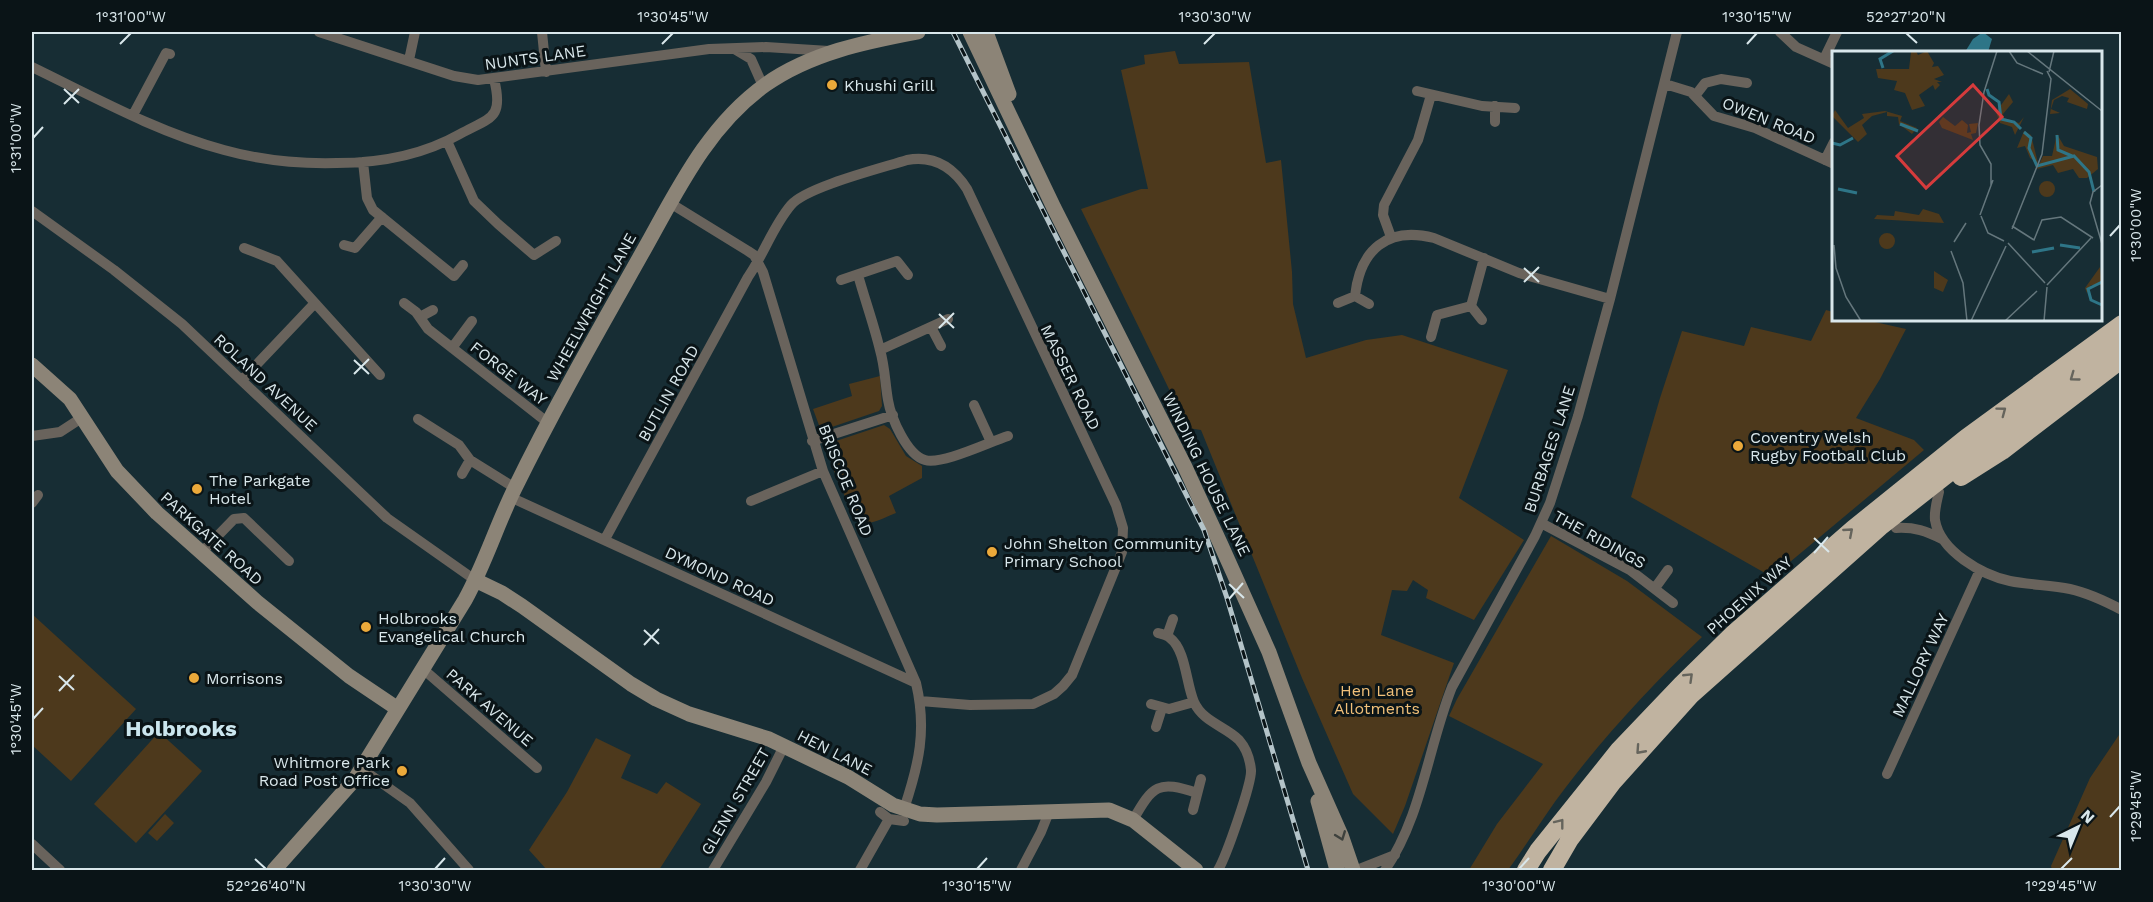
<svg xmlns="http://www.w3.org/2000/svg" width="2153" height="902" font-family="'Work Sans',sans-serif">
<rect width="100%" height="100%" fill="#172d34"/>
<path fill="#4d391c" d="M1175,51L1179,64L1249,62L1266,163L1281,160L1292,272L1293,304L1306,358L1366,340L1402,335L1508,370L1459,498L1524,540L1474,620L1426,598L1428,590L1413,580L1407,591L1392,590L1381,635L1454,663L1405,806L1393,834L1353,794L1302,678L1201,430L1188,428L1081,209L1141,189H1148L1121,70L1145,64L1144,55Z
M1826,310L1833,312L1834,320H1866L1906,329L1880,379L1856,418L1914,440L1924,450L1772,577L1631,497L1660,398L1682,331L1744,346L1751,327L1811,341Z
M880,376L882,406L879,411L826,429L820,428L813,409L852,396L849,384Z
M884,425L890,429L906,456L922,466V478L889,496L896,513C885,517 866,529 855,520L834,471L827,444Z
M1551,536L1627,581L1702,637C1653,684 1607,733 1566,787C1545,814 1528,843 1508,870H1469L1497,824L1543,764L1449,716L1457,699Z
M32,614L136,709L71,781L32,745Z
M159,732L202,771L136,843L94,804Z
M2121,732V870H2052L2051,866L2090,778Z
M596,738L631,755L621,778L657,794L666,782L701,804L659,870H547L529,850L567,792Z
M165,814L174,823L157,841L148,833Z"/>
<path fill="#2e7587" d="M1983,32L1992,39L1988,52H1965L1973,39Z"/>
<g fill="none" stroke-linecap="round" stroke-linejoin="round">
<path stroke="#69635c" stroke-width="10" d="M319,32L454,76L478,80L709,49L766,47L829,51
M542,32L546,72
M1780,32L1796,47L1834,64
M736,50L751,59L763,86
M1824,59L1837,32
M409,60L415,32
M32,67C94,97 157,132 224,150C260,160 299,164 337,163C378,163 423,155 460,134C491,117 504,119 494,79
M1665,84L1691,92L1714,116L1755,128L1834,164
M1417,91L1482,106L1515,108
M1695,96L1705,83L1721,79L1747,83
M133,115L166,53L170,54
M1495,122V106
M447,141L474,201L498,224L534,255L556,241
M1825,160L1834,142
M363,162L367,198L373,210L454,276L463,265
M670,203L748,251L754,255L763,272L823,471L916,683C927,730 919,764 904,809
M32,211L114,270L182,324L387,518L475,580
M1391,237L1383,215L1384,205L1418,140L1431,95
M344,245L355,248L382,217
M244,248L277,261L380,375
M858,275C865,300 874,325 880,350C885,367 885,383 888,400C891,418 907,455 925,460C942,465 989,442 1008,436
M841,280L897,261L908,275
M1355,296C1360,250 1387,226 1434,238L1519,273L1610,299
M404,303L416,312L428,329L547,422
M1338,303L1355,296L1369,304
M1471,306L1484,258
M420,317L433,310
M931,327L941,346
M1431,337L1437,315L1471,306L1482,320
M452,348L472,321
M880,350L948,319
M242,380L314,304
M974,405L991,442
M418,419L459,445L470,460L515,488
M32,436L60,432L83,417
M812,441L893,415
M462,474L470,460
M1939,492C1937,501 1934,510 1935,520C1940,551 1982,575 2010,581C2030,585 2051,585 2070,589C2088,593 2105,601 2122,610
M510,497L916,683
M751,501L823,471
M32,503L38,495
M1541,523L1630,570L1673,603
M1896,528C1915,527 1926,531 1942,539
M605,539L748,277C764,254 773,226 791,205C806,187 882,168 907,160C934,155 953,167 967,189L1116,505L1123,528L1122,552L1072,675L1063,686L1054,694L1033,704L970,705L920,701
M201,553L234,519L244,518L289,561
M1655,588L1668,570
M1158,633C1161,634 1167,635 1170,638C1186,650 1186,684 1194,702C1203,722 1225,726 1239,740C1246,748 1250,760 1251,770C1252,783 1226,857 1218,870
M1167,636L1173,619
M423,669L537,768
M1151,704L1169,709L1194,702
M1156,727L1162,708
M362,769L410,803L469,870
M1887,774L1980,570
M1193,810L1201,779
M880,812L889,819L904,821
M1133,820C1153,785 1158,780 1197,793
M32,844L60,870
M713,870L766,782L784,746
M860,870L889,819
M1021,870L1041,832L1049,812
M1357,870L1395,855
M1385,870C1422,816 1428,747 1452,687L1535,536L1550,503L1578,416L1610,299L1677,32"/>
<path stroke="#8c8477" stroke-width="15" d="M970,32L1054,208L1185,467L1221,545L1269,652L1309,763L1341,835L1353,870
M986,32L1009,94
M32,365L70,399L117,471L157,513L257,602L349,676L398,709
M475,580L502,593L522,606L631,684L656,699L689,714L769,739L848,777L893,805L920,814L937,815L1109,810L1133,820L1196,870
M1318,801L1337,870
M274,870L355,779L465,600C485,564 497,524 515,488C555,406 600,328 645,248C678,189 708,126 765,85C810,53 865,42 918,32"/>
<path stroke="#c0b3a0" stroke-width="18" d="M1961,477L2002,451L2122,359
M1526,870L1538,851L1619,750L1681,685L1734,633L1853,529L1966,438L2122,324
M1552,870L1570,839L1612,783L1691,695L1880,527L2060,386L2122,343"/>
<defs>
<path id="rail" d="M953,32L1204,530L1227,598L1308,870"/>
</defs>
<use href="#rail" stroke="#b4c4c9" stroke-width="5"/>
<use href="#rail" stroke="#0a1417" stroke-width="3" stroke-dasharray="9" stroke-linecap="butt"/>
</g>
<defs><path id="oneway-chevron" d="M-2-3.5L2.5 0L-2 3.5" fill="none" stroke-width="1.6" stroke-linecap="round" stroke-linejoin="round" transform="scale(1.5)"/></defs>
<g stroke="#65645c">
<use href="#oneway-chevron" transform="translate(2074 377) rotate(144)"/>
<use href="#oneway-chevron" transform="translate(2002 411) rotate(-37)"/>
<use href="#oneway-chevron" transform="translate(1849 532) rotate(-41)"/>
<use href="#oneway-chevron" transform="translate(1689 677) rotate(-44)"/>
<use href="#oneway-chevron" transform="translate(1640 750) rotate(132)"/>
<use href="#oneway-chevron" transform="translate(1560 823) rotate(-52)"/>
</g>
<use stroke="#3e413d" href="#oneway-chevron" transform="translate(1341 836) rotate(69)"/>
<path fill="none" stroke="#d9e7eb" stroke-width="2" d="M1906,33L1917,43M120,44L131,33M662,44L673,33M1204,44L1215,33M1747,44L1757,33M64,89L79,103M64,104L79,89M33,138L43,127M2110,236L2120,225M1524,268L1539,282M1524,282L1539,267M939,314L954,328M939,328L954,313M354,360L369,374M354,374L369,359M1814,538L1829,552M1814,553L1828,537M1229,584L1244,598M1229,599L1243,583M644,630L659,644M644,645L659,629M59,676L74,690M59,691L74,675M33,719L43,708M2110,817L2120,806M255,859L266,869M435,869L445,858M977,869L987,858M1519,869L1529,858M2061,869L2072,858"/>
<g fill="#eba93a" stroke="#0a1417" stroke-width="2">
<circle cx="832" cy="85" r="6"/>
<circle cx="1738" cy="446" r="6"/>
<circle cx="197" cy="489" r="6"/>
<circle cx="992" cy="552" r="6"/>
<circle cx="366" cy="627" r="6"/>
<circle cx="194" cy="678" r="6"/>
<circle cx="402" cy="771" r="6"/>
</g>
<g text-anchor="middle" stroke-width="6" stroke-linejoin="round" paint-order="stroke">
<g font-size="16" fill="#d9e7eb" stroke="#0a1417">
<text transform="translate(535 57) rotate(-8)" y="6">NUNTS LANE</text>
<text transform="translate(1769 120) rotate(22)" y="6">OWEN ROAD</text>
<text transform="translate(591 307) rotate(-61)" y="6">WHEELWRIGHT LANE</text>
<text transform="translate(509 373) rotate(38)" y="6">FORGE WAY</text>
<text transform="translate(1071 377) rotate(64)" y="6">MASSER ROAD</text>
<text transform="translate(266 382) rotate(43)" y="6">ROLAND AVENUE</text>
<text transform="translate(668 393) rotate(-61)" y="6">BUTLIN ROAD</text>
<text transform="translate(1549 449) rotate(-72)" y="6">BURBAGES LANE</text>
<text transform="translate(1207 474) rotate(64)" y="6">WINDING HOUSE LANE</text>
<text transform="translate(846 480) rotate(68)" y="6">BRISCOE ROAD</text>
<text transform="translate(212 538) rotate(42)" y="6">PARKGATE ROAD</text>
<text transform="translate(1600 539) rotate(29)" y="6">THE RIDINGS</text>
<text transform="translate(720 576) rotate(25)" y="6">DYMOND ROAD</text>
<text transform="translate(1749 595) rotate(-42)" y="6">PHOENIX WAY</text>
<text transform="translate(1920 665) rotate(-65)" y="6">MALLORY WAY</text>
<text transform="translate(490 707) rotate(41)" y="6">PARK AVENUE</text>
<text transform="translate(835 752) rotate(27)" y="6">HEN LANE</text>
<text transform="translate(735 801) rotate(-60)" y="6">GLENN STREET</text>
</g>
<g font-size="16" fill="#d9e7eb" stroke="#0a1417" text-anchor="start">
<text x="844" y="91">Khushi Grill</text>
<text x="1750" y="443">Coventry Welsh<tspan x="1750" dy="18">Rugby Football Club</tspan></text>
<text x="209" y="486">The Parkgate<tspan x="209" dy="18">Hotel</tspan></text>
<text x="1004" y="549">John Shelton Community<tspan x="1004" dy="18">Primary School</tspan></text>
<text x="378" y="624">Holbrooks<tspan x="378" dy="18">Evangelical Church</tspan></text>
<text x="206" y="684">Morrisons</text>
<text x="390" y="768" text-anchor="end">Whitmore Park<tspan x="390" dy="18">Road Post Office</tspan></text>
</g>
<g font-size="16" fill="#f1c079" stroke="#0a1417">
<text x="1377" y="696">Hen Lane<tspan x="1377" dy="18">Allotments</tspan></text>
</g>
<g font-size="22" font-weight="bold" fill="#cbe6ee" stroke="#0a1417">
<text x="181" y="736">Holbrooks</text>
</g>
</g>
<g transform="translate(1832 51)">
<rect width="270" height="270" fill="#172d34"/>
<path d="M84,0L86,4L95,0L102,12L100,16L106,15L112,24L102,28L110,31H105L108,34L103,39L101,34L87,44L93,55L80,59L73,42L62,39L65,30L46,27L44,18H77L79,1ZM238,38L256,53L255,58L235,51L237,47L230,45L222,49L219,58L228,62L218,63L220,49ZM177,43L181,51L171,63L172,67L187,72L192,66L183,84L180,76L168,72L164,61ZM3,59L16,77L32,67L30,63L53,60L70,65L68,70L85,77L80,83L67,73L66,66L55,65V61L40,65L30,74L35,83L26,91L0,65ZM111,66L123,75L130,69L136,74L135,82L139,81L137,73L146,72L144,82L139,83L141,89L110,77L107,71ZM192,80L199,84L206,112L198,107L193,95L185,97ZM225,83L232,95L265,106L266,118L255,127H247L241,118L226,122L221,114L205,118L211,105H220ZM207 138a8 8 0 1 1 16 0a8 8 0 1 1-16 0ZM91,158L107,163L112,172L42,168L45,164L62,165L63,160L87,164ZM47 190a8 8 0 1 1 16 0a8 8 0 1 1-16 0ZM268,216L270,234H259L255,242L253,237ZM102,220L116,229L111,241L102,237Z" fill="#4d391c"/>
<path fill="none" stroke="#2e7587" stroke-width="3" d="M51,17L48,8L61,0M155,38L157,44L167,51L169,68L182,71L189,78M68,73L86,80M192,81L199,87L197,97L205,115L242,105L257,121L262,141M225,84L226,99L240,105M0,92L8,94L21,87M6,138L25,142M228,194L248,197M200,201L222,197M270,231L256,238L259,249L270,254"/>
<path fill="none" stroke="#65777d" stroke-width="1.5" d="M177,0L185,12L211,23M195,0L270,60M217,21L222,0M159,134V113L148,94L147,74L152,41L165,0M270,134L261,141L258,152L270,193M148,164L161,129M149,165L156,182L172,190M180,175L202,189L210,169L229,166L261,187M180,178L210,103L219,28L215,20M122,191L134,172M176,192L213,232M2,194L4,217L14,246L29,270M119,200L131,232L135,270M215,234L259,187M139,270L174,195M173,270L205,240M212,270L215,236"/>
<path fill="#d63b3c" fill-opacity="0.15" stroke="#d63b3c" stroke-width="3" d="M141,34L170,66L94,137L65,105Z"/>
<rect width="270" height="270" fill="none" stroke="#d9e7eb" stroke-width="3"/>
</g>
<rect width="2153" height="902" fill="none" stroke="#0a1417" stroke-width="66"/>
<g transform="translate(2078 827) rotate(43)" stroke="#0a1417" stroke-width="4.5" paint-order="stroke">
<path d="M0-4.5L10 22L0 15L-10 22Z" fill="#d9e7eb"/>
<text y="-9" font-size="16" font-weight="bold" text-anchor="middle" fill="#d9e7eb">N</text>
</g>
<rect x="33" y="33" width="2087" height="836" fill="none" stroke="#d9e7eb" stroke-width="2"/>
<g font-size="15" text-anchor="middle" fill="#d9e7eb">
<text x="131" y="22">1°31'00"W</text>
<text x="673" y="22">1°30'45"W</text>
<text x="1215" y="22">1°30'30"W</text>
<text x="1757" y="22">1°30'15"W</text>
<text x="1906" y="22">52°27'20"N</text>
<text transform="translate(16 138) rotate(-90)" y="5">1°31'00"W</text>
<text transform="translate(2136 225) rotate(-90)" y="5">1°30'00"W</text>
<text transform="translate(16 719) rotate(-90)" y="5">1°30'45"W</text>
<text transform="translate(2136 806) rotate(-90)" y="5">1°29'45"W</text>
<text x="266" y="891">52°26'40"N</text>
<text x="435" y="891">1°30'30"W</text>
<text x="977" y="891">1°30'15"W</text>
<text x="1519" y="891">1°30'00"W</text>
<text x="2061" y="891">1°29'45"W</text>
</g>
</svg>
